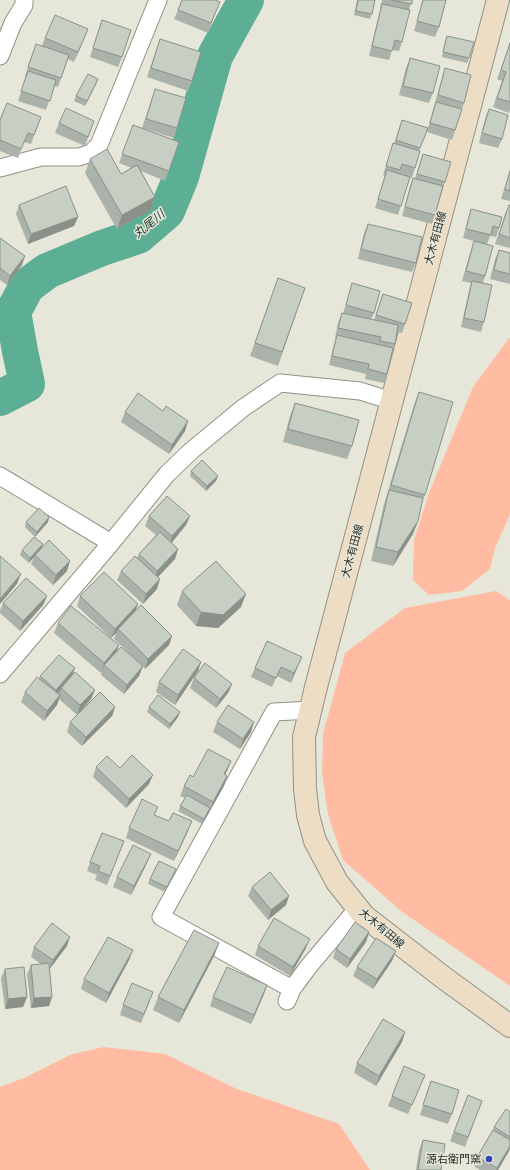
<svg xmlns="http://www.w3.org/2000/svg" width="510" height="1170" font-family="Montserrat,'Noto Sans JP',sans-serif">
<rect width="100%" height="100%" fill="#e6e6d9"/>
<path fill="#ffbca3" d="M510,337V514L508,519L495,548L490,569L462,591L429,595L413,580L414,540L429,493L473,387Z
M496,591L510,600V986L401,911L343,860L328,815L322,772L323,734L345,653L405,608Z
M104,1047L165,1054L237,1089L339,1124L370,1170H0V1087L24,1078L72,1054Z"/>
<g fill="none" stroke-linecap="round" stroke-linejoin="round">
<path stroke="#5cae95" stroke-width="36" d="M0,398L27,384L20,351L13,312L27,286L47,271L102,248L138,236L167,211L181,177L215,56L246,0"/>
<defs>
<path id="minor" d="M0,56L13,23L24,5V0
M0,168L41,157H79L91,153L99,145L158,0
M0,476L111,543
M0,674L111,543L167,474L191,451L243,408L280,383L360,391L392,401
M292,989L161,917L274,712L311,710
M287,1001L292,989L309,966L358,908"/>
<path id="secondary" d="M498,0L316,687L304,737L305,789L308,815L315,841L337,882L364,916L444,978L510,1026"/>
</defs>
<use href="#minor" stroke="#919185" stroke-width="19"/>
<use href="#secondary" stroke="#919185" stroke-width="24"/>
<use href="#minor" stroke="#fff" stroke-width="17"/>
<use href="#secondary" stroke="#edddc4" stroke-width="22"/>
</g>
<path fill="#abb2a9" d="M357,0H375L372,14L370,19L354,15Z
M382,0H412L409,10L402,42L399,51L392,50L389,60L369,56L379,14L381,8H380Z
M423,0H446L439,27L435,37L414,31Z
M178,10L216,11L208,33L174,19Z
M102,20L122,57L118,67L90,57Z
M88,29L74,62L68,59L58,87L54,86L46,110L18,101L26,77L25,76L36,44L42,46L45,38Z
M447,36L469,58L467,63L442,57L445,41Z
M160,39L192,81L188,91L147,77Z
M510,43V109L509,113L493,107L502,81L497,79Z
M410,58L433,93L429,103L399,95L406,68Z
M445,68L464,103L452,140L427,132L428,129L419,151L415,168L412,178L410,177L398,215L375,208L385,176L383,175L390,153L393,143L394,144L402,120L428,128L442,78Z
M98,79L96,84L85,106L74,101L76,96Z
M155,89L177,128L174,138L142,128Z
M489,109L502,139L498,148L479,143L485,119Z
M41,117L31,144L24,142L18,158L0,151V120Z
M94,121L85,146L55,133L59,123Z
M133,125L179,142L165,181L141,171L155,197L151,210L117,229L85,173L90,159L121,174L132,168L119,163Z
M423,154L445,182L435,215L432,224L402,216L410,187L413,178H415Z
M510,170V201L501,199Z
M19,205L78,217L74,226L28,244L16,214Z
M510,205V248L495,244L505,214Z
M471,209L499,228L496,237L490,236L487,244L485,276L483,283L484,322L481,332L461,327L469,291L471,283L462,281L471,250L474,241L463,238L468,219Z
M368,224L416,263L412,272L358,259L364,233Z
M0,238L22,265L7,285L0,280Z
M499,250L510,253V284L490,279L495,259Z
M278,278L305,288L278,366L250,356Z
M352,283L374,313L371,320H374L383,294L405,324L402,333L397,332L387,374L384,383L365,379L366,374L329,365L334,344L336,338H335L338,323L342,313L343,314Z
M419,392L425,495L421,504L418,521L413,534L393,566L371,561L384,504L414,405Z
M295,403L352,446L347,459L283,442L290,416Z
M163,411L188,421L185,431L169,454L121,422L125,412Z
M191,471L218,476L216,481L206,491L190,476Z
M149,516H190L186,525L171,543L178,549L175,559L158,577L157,589L143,604L117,580L121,571L137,558L139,554L156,535L145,526Z
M26,522H48L35,537L25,527Z
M43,544L42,547L67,571L53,585L31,564L34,557L29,563L20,555L22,550Z
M182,591L241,607L218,628L196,626L177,605Z
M47,596L43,605L20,631L0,613V611L3,603Z
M80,596L136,611L172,636L169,645L145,669L143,666L139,676L124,694L101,675L102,671L101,673L54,633L58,623L117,650L137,661L114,639L116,633L111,638L77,606Z
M201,662L198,671L175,705L156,692L159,682Z
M298,666L291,683L277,676L272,687L251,677L255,668Z
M75,668L72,676L95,690L91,699L77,715L59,699L57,705L44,721L21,702L25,692L39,678L40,676Z
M194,678L232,684L228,693L216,708L190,688Z
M115,707L112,716L82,746L67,732L70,722Z
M149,707L178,717L169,729L147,712Z
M217,722L251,732L240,749L213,732Z
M231,761L225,775L227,776L224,786L202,824L178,811L185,798L180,796L184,786L193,777Z
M96,767L120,768L149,784L126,808L93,777Z
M155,815L188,831L174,861L126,838L129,828Z
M120,851L107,885L95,880L97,875L87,871L90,862Z
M147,863L131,895L113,887L117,877Z
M176,869L174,874L165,892L148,884L150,879Z
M252,887L286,905L268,920L248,896Z
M369,932L366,942L347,968L333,958L336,949Z
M219,943L214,956L179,1023L153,1010L158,997Z
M67,946L49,969L52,997L49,1006L31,1008L27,974L31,965L41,964L31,957L34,947Z
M258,946L306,948L290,976L255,955Z
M133,950L129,960L106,1003L81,989L84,979Z
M396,951L392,961L373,989L353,976L357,967Z
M5,969L27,997L23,1007L5,1009L1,978Z
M264,994L251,1024L210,1006L213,997Z
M150,1001L141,1023L120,1015L123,1005Z
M405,1032L402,1042L376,1086L354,1073L357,1063Z
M425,1075L408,1114L388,1106L392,1096Z
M431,1081L452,1114L448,1124L420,1115Z
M468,1095L482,1101L465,1147L450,1141Z
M510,1112V1149L498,1170H480L474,1166L477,1157L493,1130L494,1127Z
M423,1140L441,1170H416L419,1150Z"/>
<path fill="#8b9189" d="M88,29L84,39L74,62L78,52Z
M98,79L96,84L85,106L87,101Z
M155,197L151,210L117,229L122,215Z
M78,217L74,226L28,244L31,234Z
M25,256L22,265L7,285L10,276Z
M188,421L185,431L169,454L172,445Z
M218,476L216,481L206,491L207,486Z
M190,516L186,525L169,546L172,536Z
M49,517L48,522L35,537L37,532Z
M418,521L413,534L393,566L398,552Z
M43,544L41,549L35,555L34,557L29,563L30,558Z
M178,549L175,559L154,581L157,571Z
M70,561L67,571L53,585L56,575Z
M21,574L17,584L0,604V599Z
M160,579L157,589L143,604L146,594Z
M246,594L241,607L218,628L196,626L201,612Z
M47,596L43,605L20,631L23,621Z
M138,604L135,613L118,629L116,633L111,638L115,629Z
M172,636L169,645L145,669L148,659Z
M119,645L116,655L104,665L101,673L104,663Z
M302,657L298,666L291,683L294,673Z
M201,662L198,671L175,705L178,695Z
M143,666L139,676L124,694L127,685Z
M75,668L71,678L61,688V690L52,699L56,690Z
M232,684L228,693L216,708L220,699Z
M95,690L91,699L77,715L80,705Z
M60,695L57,705L44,721L47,711Z
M115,707L112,716L82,746L86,737Z
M180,712L178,717L169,729L170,724Z
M254,722L251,732L240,749L243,739Z
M231,761L227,771L220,784L224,774Z
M153,775L149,784L126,808L129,799Z
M227,776L224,786L210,811L213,802Z
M210,808L209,813L202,824L204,819Z
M192,821L188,831L174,861L178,851Z
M151,854L147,863L131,895L134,886Z
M176,869L174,874L165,892L167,887Z
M289,896L286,905L268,920L271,910Z
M369,932L366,942L347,968L350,959Z
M70,937L67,946L49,970L53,960Z
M310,939L306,948L290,976L293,967Z
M219,943L214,956L179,1023L184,1010Z
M133,950L129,960L106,1003L109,993Z
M396,951L392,961L373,989L377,979Z
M267,985L264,994L251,1024L254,1015Z
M27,997L23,1007L5,1009L8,999Z
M52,997L49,1006L31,1008L34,998Z
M405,1032L402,1042L376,1086L379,1076Z
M510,1146L509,1151L498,1170H496Z"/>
<path fill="#c7cfc4" stroke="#8b9189" d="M182,0H215L220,2L211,23L178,10Z
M358,0H375L372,14L356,11Z
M391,0H412V4Z
M423,0H446L439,27L417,21Z
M382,4L410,10L402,42L395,40L392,51L372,46Z
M55,15L88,29L78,52L45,38Z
M102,20L131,30L122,57L93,48Z
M447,36L474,42L469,58L443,52Z
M160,39L201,52L192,81L151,68Z
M510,43V102L497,98L506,72L501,70Z
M36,44L69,55L61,78L28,67Z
M410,58L440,66L433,93L403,86Z
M445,68L471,75L464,103L438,95Z
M28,71L56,80L50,101L21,91Z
M88,74L98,79L87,101L76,96Z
M155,89L186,98L177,128L146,119Z
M436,102L462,109L455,130L430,123Z
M7,103L41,117L34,135L28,133L21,149L0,140V120Z
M66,108L94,121L88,137L59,123Z
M489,109L508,115L502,139L482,133Z
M402,120L428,128L420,148L396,140Z
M133,125L179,142L169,171L122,154Z
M393,143L420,151L415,168L402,164L400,170L386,166Z
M107,149L121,174L137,165L155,197L122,215L90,159Z
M423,154L451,162L445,182L417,174Z
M387,170L410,177L401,206L378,199Z
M510,171V191L505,189Z
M413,178L443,186L435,215L405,207Z
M66,186L78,217L31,234L19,205Z
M509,205H510V238L499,234Z
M471,209L502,217L499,228L493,226L491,235L466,229Z
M368,224L422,237L416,263L361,249Z
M0,238L25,256L10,276L0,268Z
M474,241L493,246L485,276L466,271Z
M499,250L510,253V274L494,270Z
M278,278L305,288L282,352L255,343Z
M472,281L492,285L484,322L464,318Z
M352,283L380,291L374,313L346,305Z
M383,294L412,303L405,324L376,315Z
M342,313L398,325L395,344L380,341L381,337L338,328Z
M337,335L393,348L387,374L368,369L369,364L332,356Z
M419,392L453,402L425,495L391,485Z
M138,393L163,411L166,406L188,421L172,445L125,412Z
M295,403L359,420L352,446L288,429Z
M202,460L218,476L207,486L191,471Z
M389,490L423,498L418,521L398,552L376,547Z
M167,496L190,516L172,536L149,516Z
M39,508L49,517L37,532L26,522Z
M160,532L178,549L157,571L139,554Z
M34,537L43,544L30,558L22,550Z
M49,540L70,561L56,575L35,555Z
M0,556L21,574L0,599Z
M135,556L160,579L146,594L121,571Z
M216,561L246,594L223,615L201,612L182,591Z
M104,572L138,604L115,629L80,596Z
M26,578L47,596L23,621L3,603Z
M141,605L172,636L148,659L118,629Z
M71,606L119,645L104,663L58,623Z
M267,641L302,657L294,673L281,667L276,678L255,668Z
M121,647L143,666L127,685L104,665Z
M183,649L201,662L178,695L159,682Z
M59,655L75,668L56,690L40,676Z
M205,663L232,684L220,699L194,678Z
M75,672L95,690L80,705L61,688Z
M37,677L60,695L47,711L25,692Z
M100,692L115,707L86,737L70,722Z
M158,695L180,712L170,724L149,707Z
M228,705L254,722L243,739L217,722Z
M208,749L231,761L224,774L227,776L213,802L184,786L190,775L193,777Z
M132,755L153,775L129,799L96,767L107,756L120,768Z
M187,795L210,808L204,819L180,806Z
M142,799L158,807L154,815L169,821L173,813L192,821L178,851L129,828Z
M102,833L124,841L110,876L98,871L100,866L90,862Z
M133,845L151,854L134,886L117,877Z
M159,861L176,869L167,887L150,879Z
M270,872L289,896L271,910L252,887Z
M274,918L310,939L293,967L258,946Z
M355,922L369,932L350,959L336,949Z
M52,923L70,937L53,960L34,947Z
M194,930L219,943L184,1010L158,997Z
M108,937L133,950L109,993L84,979Z
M376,938L396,951L377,979L357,967Z
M49,963L52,997L34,998L31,965Z
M24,967L27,997L8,999L5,969Z
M227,967L267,985L254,1015L213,997Z
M132,983L153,992L144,1014L123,1005Z
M383,1019L405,1032L379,1076L357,1063Z
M404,1066L425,1075L412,1105L392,1096Z
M431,1081L459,1090L452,1114L423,1105Z
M468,1095L482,1101L468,1137L454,1132Z
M506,1109L510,1112V1137L494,1127Z
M493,1130L510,1140V1146L497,1168L477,1157Z
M423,1140L445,1144L441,1170H418Z"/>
<circle fill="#3046b7" stroke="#e6e6d9" stroke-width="1.5" cx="489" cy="1159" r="4"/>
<g text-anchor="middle" stroke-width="3" stroke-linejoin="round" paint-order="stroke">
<g font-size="11" fill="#2e2e29" stroke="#e6e6d9">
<text transform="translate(435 238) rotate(-75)" y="4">大木有田線</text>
<text transform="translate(352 551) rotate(-75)" y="4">大木有田線</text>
<text transform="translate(382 928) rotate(40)" y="4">大木有田線</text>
</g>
<g font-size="11" fill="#2e2e29" stroke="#e6e6d9" text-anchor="end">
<text x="481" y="1163">源右衛門窯</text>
</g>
<g font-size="12" font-style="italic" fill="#1c4136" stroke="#e6e6d9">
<text transform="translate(149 224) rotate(-39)" y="4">丸尾川</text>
</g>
</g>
</svg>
